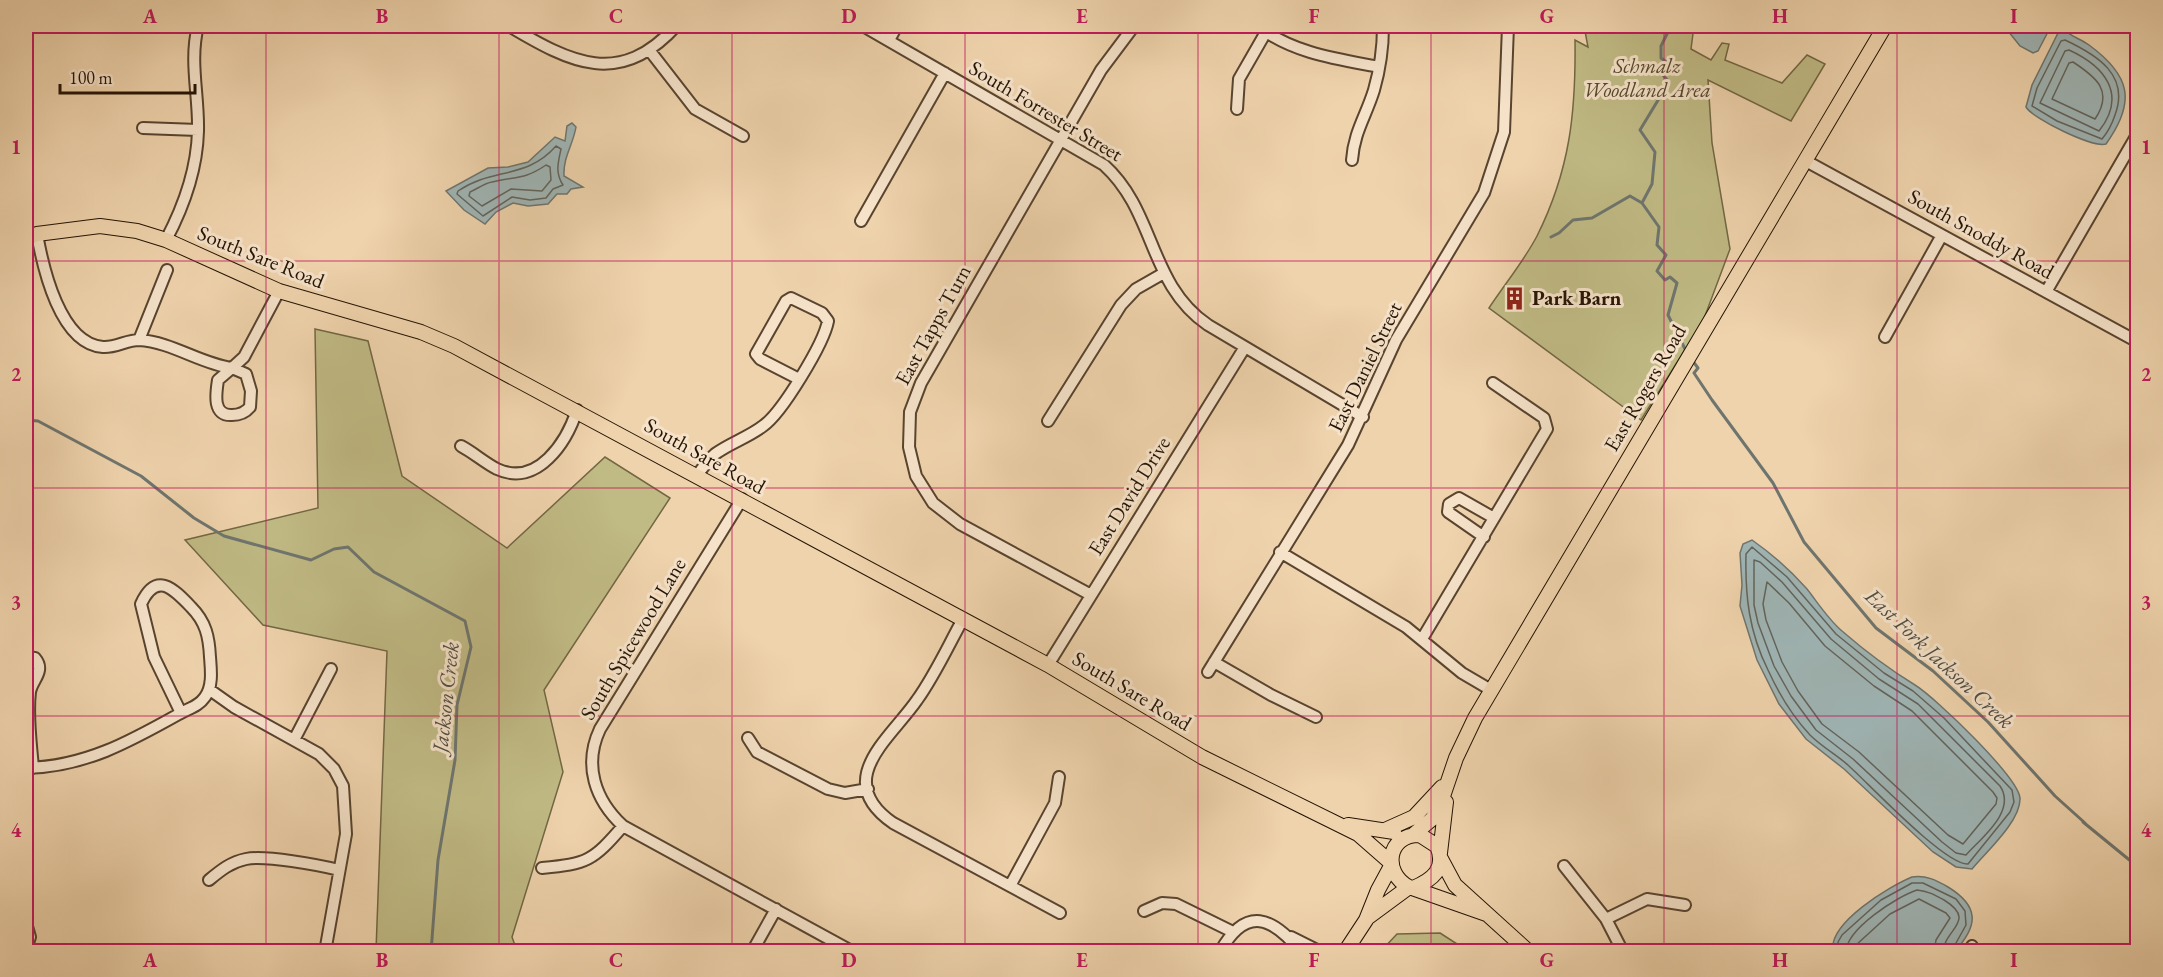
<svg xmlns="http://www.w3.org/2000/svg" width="2163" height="977" font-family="'EB Garamond',serif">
<rect width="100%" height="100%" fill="#efd3ac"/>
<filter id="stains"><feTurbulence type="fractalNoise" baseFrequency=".00333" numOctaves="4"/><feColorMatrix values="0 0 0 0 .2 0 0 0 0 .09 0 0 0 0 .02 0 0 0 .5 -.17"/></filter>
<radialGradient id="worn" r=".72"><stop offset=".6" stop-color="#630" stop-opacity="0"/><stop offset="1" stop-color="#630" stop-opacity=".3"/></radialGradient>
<path fill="#c0ba84" stroke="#726744" stroke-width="1.5" d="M1584,26H1694L1691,49L1711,60L1722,43L1729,44L1725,60L1782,83L1807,55L1825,64L1791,121L1708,80L1712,143L1730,249L1693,348H1686L1641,420L1489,308C1504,285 1524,261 1537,236C1570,170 1576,112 1575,40L1588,47Z
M315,329L368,341L402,476L507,548L605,457L670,498L544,690L563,772L512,937L517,951H376L387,651L263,625L185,540L318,508Z
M1440,933L1468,951H1381L1397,934Z"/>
<path fill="#9fb5b5" stroke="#6e756f" stroke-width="1.5" d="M2004,26H2051L2038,51L2033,53L2020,46Z
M2061,27C2069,36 2079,38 2089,45C2130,75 2137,101 2106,144C2093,148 2033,119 2026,107L2032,85Z
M572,123L576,127C573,145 563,157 564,176L583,187L571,189L567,194H557L548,204L528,206L513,203L496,212L485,224L464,210L446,191L488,168L508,167L528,162L555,137L565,141L567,126Z
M1752,540C1772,554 1790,570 1807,589C1818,603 1828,619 1842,631C1865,651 1889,669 1915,685C1936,698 2018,777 2020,798C2021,821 1986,852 1972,869L1956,867L1933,852L1844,769L1806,739L1779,704L1757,660L1740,606L1742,585L1740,553L1743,544Z
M1912,877C1926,875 1936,880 1948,887C1979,906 1979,925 1955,951H1833C1828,923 1890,886 1912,877Z"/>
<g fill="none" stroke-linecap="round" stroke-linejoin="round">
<path stroke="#62645d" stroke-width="1.5" d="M2065,40C2097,55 2130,75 2115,115C2112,124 2108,132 2102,139L2057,121L2032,106L2037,88L2061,41Z
M2069,50C2104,66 2128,94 2099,131L2040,103L2065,51Z
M2073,62C2096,77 2114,91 2095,119L2052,99L2069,63Z
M556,146L561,149C558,163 555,173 563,185L553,189L546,198L530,200L512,197L483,216L457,194L458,191C493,167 526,180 556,146Z
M546,165L550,167L551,180L542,191L511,189L482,206L469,196L470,192C477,189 485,183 492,182C516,176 524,180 546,165Z
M1752,547L1787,577L1836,634L1884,673L1913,691L1944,718L2012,790L2014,802L2010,812L1968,864C1945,865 1870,785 1849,766C1837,755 1822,747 1810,735C1793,717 1778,692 1768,670C1749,632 1745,596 1746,554Z
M1754,560L1760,562L1782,582L1831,639L1879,679L1918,704L2000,786C2017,811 1981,838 1966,855L1956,853L1942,842L1853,759L1816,730L1791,696L1774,666L1758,623L1754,605Z
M1767,582L1789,603L1825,646L1874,686L1912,711L1993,792L1997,798L1996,804L1963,844L1948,835L1859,752L1822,724L1798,691L1782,662L1766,620L1763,604Z
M1838,952V942L1842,935L1881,900L1912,883H1923L1956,899L1965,911L1966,925L1951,952
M1846,952C1846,929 1898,896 1917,890C1928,891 1935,895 1944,900C1978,921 1944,929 1943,952
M1855,952L1856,945L1890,914L1919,899L1946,913L1950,918L1936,940L1934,952"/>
<path stroke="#6e756f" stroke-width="3" d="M1642,203L1659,227L1657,245L1666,255L1657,271L1665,280L1670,277L1677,283L1668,315L1686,351
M1551,237L1559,233L1573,220L1592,218L1630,196L1642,203L1652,184L1655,152L1640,130L1669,82L1663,75L1669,64L1661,58V46L1667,34L1657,26
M1692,360L1698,368L1694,373L1712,400L1773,483L1804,542L1876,628L1933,671L1988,722L2055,796L2085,823
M26,420L38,421L141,476L194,518L224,536L311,560L334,549L348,547L374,572L465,621L471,647L457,705L455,760L438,860L431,952
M2083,822L2138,867"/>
<defs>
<path id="minor" d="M509,26C571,63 620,88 676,26
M863,26L1104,165C1156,212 1148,284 1208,325L1363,417
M1258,26C1292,53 1337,59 1379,67
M889,40L897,26
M650,51L695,109L743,136
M1237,109L1239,79L1266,32
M143,128L198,130
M1352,160C1354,132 1366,116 1374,90C1380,69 1383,47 1383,26
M1806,161L2138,342
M861,221L945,73
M37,234C43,268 60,344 103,347C115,348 127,340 139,340C172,342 201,364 232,368L244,357L279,291
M166,240C184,206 197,170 198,131C199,95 189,61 198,26
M2046,292L2138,133
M1885,337L1942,235
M139,340L167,270
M232,368L246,374L251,391L250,407C245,413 240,415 232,415C212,416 216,393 218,380Z
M1048,421L1121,305L1136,289L1164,273
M461,446C474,453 485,463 497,469C538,488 567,441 577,410
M697,475C703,468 708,460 715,454C730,443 749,437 763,426C782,413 824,343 828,321L822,313L791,298L786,301L756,354L760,359L799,379
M742,499L600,729C583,765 595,800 623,826L853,952
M1484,537L1448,512L1449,504L1459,498L1494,518
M1280,552L1406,627L1462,673L1491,690
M1091,595L960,524L933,503L916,476L909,447L910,412L921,383L1101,70L1134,26
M963,619C948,646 935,675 917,700C891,738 831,780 893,823L1060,913
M1422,639L1547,429L1544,418L1493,383
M26,657L35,658C46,671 32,680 30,692C27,717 31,743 33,768
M1214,662L1271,695L1316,717
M1048,665L1245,347
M1208,672L1348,445L1396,340L1484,193L1504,132L1508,26
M210,690L234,707L319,754L334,769L343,786L346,834L325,952
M748,738L757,752L828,789L845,793L868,789
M294,740L331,669
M26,768C84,767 129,742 179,714C189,708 198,707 205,697C213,686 211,670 210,657C209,637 206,622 191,607C173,588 156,571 141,604L154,657L181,713
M1564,866L1606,919L1623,952
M542,868C587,864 593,861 623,826
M209,880C221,870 231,862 246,859C265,855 319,865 339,870
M1010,886L1055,803L1059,777
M1144,911L1162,903L1176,904L1233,932
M1606,919L1647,899L1685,905
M26,923L30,937L26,949
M1291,937L1321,952
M752,952L776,909
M1220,952C1246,905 1273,917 1301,952
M1971,952L1972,946"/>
<path id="major" d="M26,239L37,234L100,226L137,231L166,240L279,291L421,332L454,346L1048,665L1202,757L1358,834L1390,862
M1348,825L1394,832
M1385,830L1414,817L1442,787
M1413,835L1432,819L1439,808L1456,758L1475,718L1885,26
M1440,853L1446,802
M1440,857L1455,885L1529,952
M1413,888C1432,880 1447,869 1437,846L1420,835C1387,834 1382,873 1409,887L1486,914
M1367,918L1409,887
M1345,952L1366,920L1378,890L1391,866"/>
</defs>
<use href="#minor" stroke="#58442f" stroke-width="14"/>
<use href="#major" stroke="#251405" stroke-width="16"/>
<use href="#minor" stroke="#f5e2c9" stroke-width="10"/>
<use href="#major" stroke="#efd3ac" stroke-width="14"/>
</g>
<path fill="none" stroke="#c2185b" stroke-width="1.5" stroke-opacity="0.55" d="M266,26V952M499,26V952M732,26V952M965,26V952M1198,26V952M1431,26V952M1664,26V952M1897,26V952M26,261H2138M26,488H2138M26,716H2138"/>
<defs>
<symbol id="building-bare" viewBox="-9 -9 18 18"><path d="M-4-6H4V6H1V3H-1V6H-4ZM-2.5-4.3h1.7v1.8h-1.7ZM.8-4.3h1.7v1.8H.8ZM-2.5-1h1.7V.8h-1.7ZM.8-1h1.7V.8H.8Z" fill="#8f2418" stroke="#f5e2c9" stroke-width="2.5" paint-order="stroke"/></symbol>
</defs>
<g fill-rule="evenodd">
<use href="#building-bare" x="1498" y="282" width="33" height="33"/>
</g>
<g text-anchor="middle" stroke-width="6" stroke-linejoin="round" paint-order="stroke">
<g font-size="21" font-style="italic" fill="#54462b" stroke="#f5e2c9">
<text x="1647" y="73">Schmalz<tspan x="1647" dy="24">Woodland Area</tspan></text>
</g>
<g font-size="21" fill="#251405" stroke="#f5e2c9">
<text transform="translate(1046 111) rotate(31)" y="7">South Forrester Street</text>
<text transform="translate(1981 234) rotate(29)" y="7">South Snoddy Road</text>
<text transform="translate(261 257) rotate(22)" y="7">South Sare Road</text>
<text transform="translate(933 325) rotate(-61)" y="7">East Tapps Turn</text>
<text transform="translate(1365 367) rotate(-64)" y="7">East Daniel Street</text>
<text transform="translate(1645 388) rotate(-60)" y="7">East Rogers Road</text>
<text transform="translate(705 456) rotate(29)" y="7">South Sare Road</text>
<text transform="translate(1129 496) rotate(-58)" y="7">East David Drive</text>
<text transform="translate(633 639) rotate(-59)" y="7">South Spicewood Lane</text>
<text transform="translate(1132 691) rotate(31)" y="7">South Sare Road</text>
</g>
<g font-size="21" font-weight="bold" fill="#251405" stroke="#f5e2c9" text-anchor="start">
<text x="1532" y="305">Park Barn</text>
</g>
<g font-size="22" font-style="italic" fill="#504c43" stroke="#f5e2c9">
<text transform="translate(1940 658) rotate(43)" y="8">East Fork Jackson Creek</text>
<text transform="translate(445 697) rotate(-84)" y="8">Jackson Creek</text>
</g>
</g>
<rect width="2163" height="977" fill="none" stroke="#efd3ac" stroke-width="66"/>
<path d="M60 84v9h135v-9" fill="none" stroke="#251405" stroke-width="3"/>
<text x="69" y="84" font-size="18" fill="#251405" stroke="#f5e2c9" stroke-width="4.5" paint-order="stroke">100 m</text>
<rect x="33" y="33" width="2097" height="911" fill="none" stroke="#c2185b" stroke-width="2"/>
<g font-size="20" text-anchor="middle" font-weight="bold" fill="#c2185b">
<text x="150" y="23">A</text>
<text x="382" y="23">B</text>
<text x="616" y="23">C</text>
<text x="849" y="23">D</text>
<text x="1082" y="23">E</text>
<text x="1314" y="23">F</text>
<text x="1547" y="23">G</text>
<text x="1780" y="23">H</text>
<text x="2014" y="23">I</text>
<text x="16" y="154">1</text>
<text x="2146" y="154">1</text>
<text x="16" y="381">2</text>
<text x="2146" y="381">2</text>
<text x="16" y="609">3</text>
<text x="2146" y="609">3</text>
<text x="16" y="837">4</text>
<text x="2146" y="837">4</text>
<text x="150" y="967">A</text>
<text x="382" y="967">B</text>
<text x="616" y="967">C</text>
<text x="849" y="967">D</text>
<text x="1082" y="967">E</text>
<text x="1314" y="967">F</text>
<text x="1547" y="967">G</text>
<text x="1780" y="967">H</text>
<text x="2014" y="967">I</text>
</g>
<rect width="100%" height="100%" filter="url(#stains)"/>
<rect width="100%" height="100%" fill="url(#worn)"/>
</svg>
